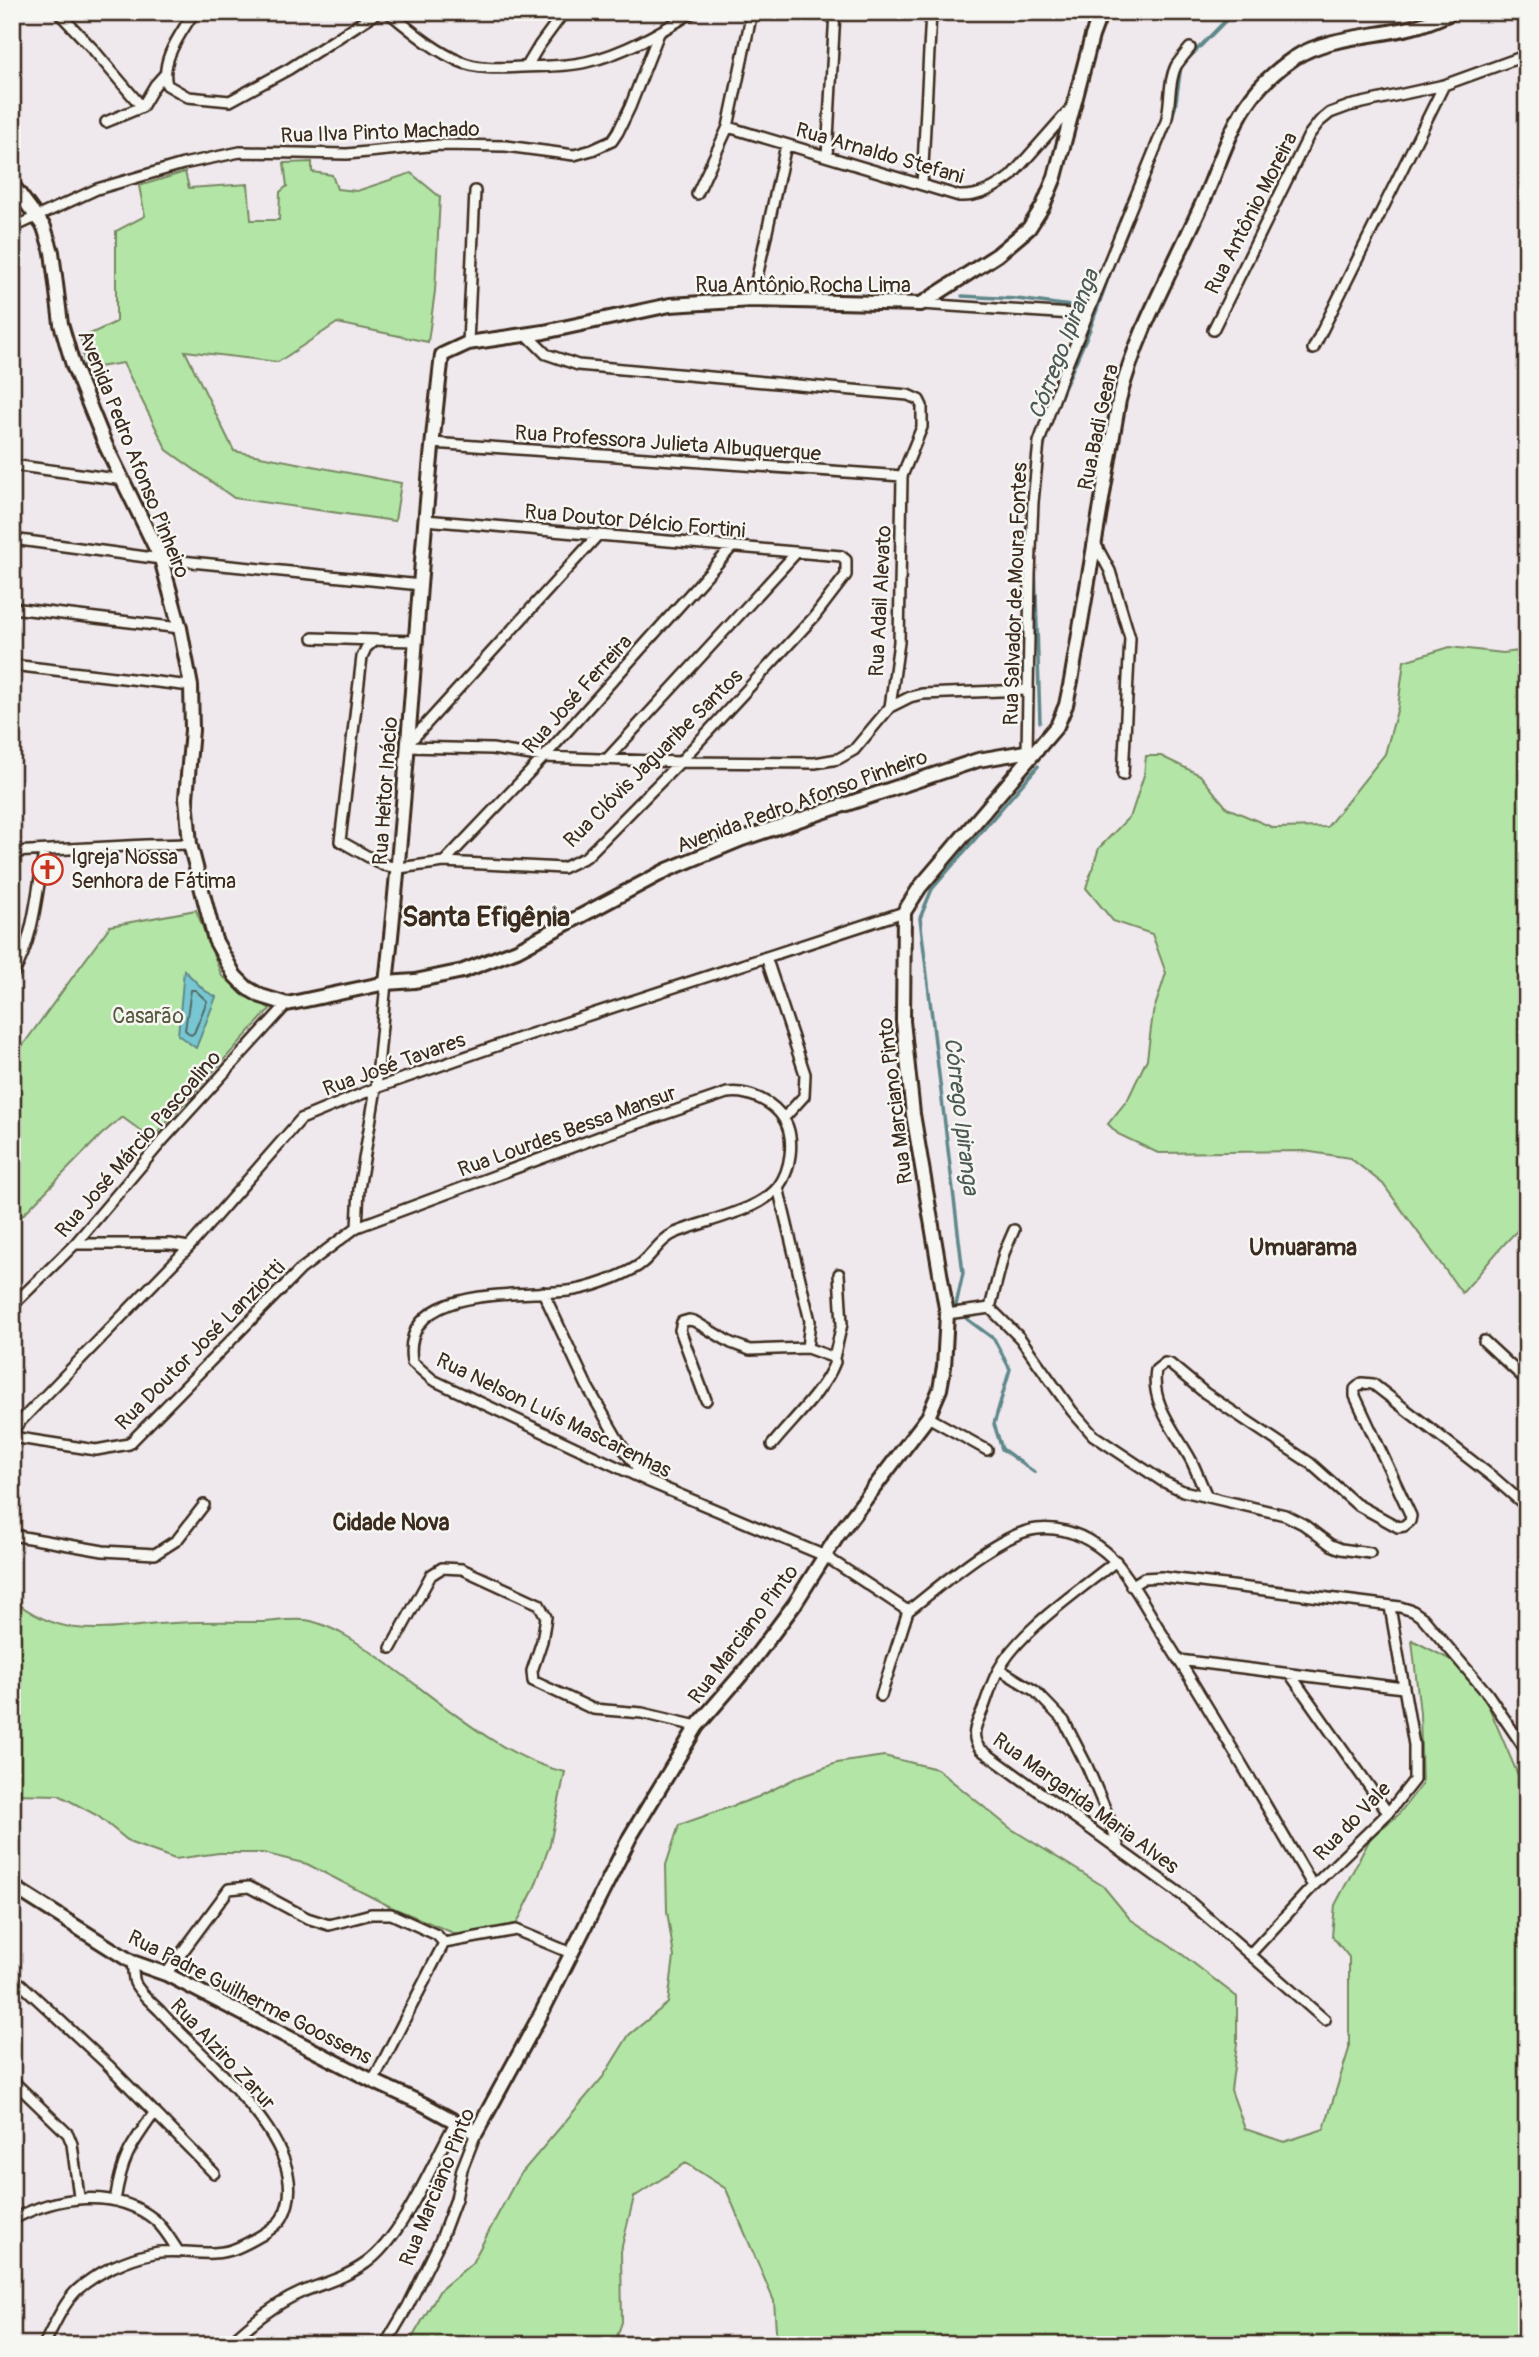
<svg xmlns="http://www.w3.org/2000/svg" width="1539" height="2357" font-family="Pangolin,sans-serif">
<rect width="100%" height="100%" fill="#efe8ed"/>
<filter id="ink" filterUnits="userSpaceOnUse"><feTurbulence type="fractalNoise" baseFrequency=".0143" numOctaves="2"/><feDisplacementMap in="SourceGraphic" scale="14" xChannelSelector="R" yChannelSelector="G"/><feConvolveMatrix kernelMatrix="1 2 1 2 8 2 1 2 1" color-interpolation-filters="sRGB"/></filter>
<g filter="url(#ink)">
<path fill="#b3e6a6" stroke="#778862" stroke-width="2" d="M312,162V172L332,175L337,189L357,191L411,173L440,197L435,291L428,342L337,323L278,362L185,351L234,451L401,483L395,521L234,498L167,450L123,363L85,369L81,338L116,322V231L145,216L139,186L185,172L189,188L248,184L251,220H279L280,192L287,186L284,163Z
M1450,647L1503,653L1527,650V1222C1502,1242 1484,1270 1462,1293L1383,1184L1350,1158L1304,1151L1158,1153L1118,1134L1108,1124L1128,1099L1147,1059L1153,1013L1166,973L1152,934L1113,921L1086,888L1099,848L1131,815L1144,775L1146,756H1161L1200,775L1227,808L1274,828L1327,827L1385,754L1398,707L1404,661Z
M196,910L222,976L270,1009L152,1139L122,1117L101,1135L12,1226V1060L110,926Z
M12,1599C67,1644 111,1626 174,1623C204,1621 234,1622 264,1622C278,1621 297,1618 311,1621C337,1628 360,1644 381,1659C435,1697 500,1758 565,1772L550,1844L534,1889L512,1933L468,1939L391,1907L307,1864L263,1853H219L175,1859L131,1843L98,1816L59,1795L12,1794Z
M1412,1640L1453,1661L1485,1698L1527,1796V2345H777L774,2301L726,2189L686,2163L634,2197L621,2250L622,2322L614,2345H408L440,2290L472,2263L518,2177L603,2077L629,2035L668,2003L674,1957L667,1911L666,1865L679,1825L758,1797L798,1777L837,1763L884,1756L937,1769L1010,1828L1103,1886L1130,1919L1170,1945L1237,1997V2044L1231,2090L1245,2129L1284,2142L1324,2129L1349,2049V1957L1332,1936L1335,1905L1371,1837L1397,1816L1422,1784L1420,1713Z"/>
<path fill="#77c7d2" stroke="#5f888a" stroke-width="2" d="M184,970L204,990L216,997L196,1048L178,1035Z"/>
<g fill="none" stroke-linecap="round" stroke-linejoin="round">
<path stroke="#536966" stroke-width="2" d="M191,990H195L207,1001L194,1033L191,1035L185,1030Z"/>
<path stroke="#5f888a" stroke-width="3.5" d="M1171,119L1175,108L1181,66L1234,12
M1152,168L1160,149
M962,296L1017,299L1079,307
M1053,414L1090,329L1115,259
M1042,455L1048,428
M1035,563L1040,722
M1034,1472L1002,1449L994,1424L1010,1369L994,1339L967,1319L956,1305L963,1273L920,918L932,889L1038,766"/>
<defs>
<path id="street" d="M58,12L92,48L142,107
M194,12C181,34 160,59 167,85L188,97L230,101L289,69L378,12
M388,12C411,30 433,50 459,61C479,70 501,68 522,67C544,66 565,67 586,62C623,54 661,32 693,12
M527,66L539,46L564,12
M142,107L155,85L164,75
M106,122L142,107
M728,127L959,196C979,197 995,188 1011,176L1072,107
M827,156L835,12
M922,185L931,12
M697,194L728,127L752,12
M12,228L97,189L183,164L240,152L347,154L439,145L506,146L574,155L592,150L612,141L618,132L630,107L659,33
M752,300L786,145
M921,304L1087,315
M1213,330L1309,135L1319,122L1330,113L1349,106L1444,85L1527,55
M468,343L475,191
M1313,349L1444,85
M432,443L902,476
M12,465L124,480
M12,539L161,559L421,585
M1095,543L1110,571L1130,638L1123,775
M12,608L180,628
M313,638L375,640
M416,641L375,640L366,648L362,657L340,841L383,865L399,868L444,862L563,868L586,857L680,762L814,617L846,575V560L841,556L425,520
M12,665L191,686
M890,707L910,697L922,694L1028,690
M408,744L598,535
M407,747L492,749L544,757L680,762L815,763L838,759L854,750L890,707L899,642L902,476L922,427V406L919,400L908,395L578,365L546,354L527,335
M1027,752L1030,574L1033,502L1039,442L1062,377L1166,122C1171,104 1168,82 1176,66C1180,60 1185,54 1190,48
M607,759L797,552
M12,852L146,845L190,844
M444,862L544,757L732,547
M766,957L805,1074L804,1096L784,1118
M12,976C34,940 37,892 44,852
M357,1227L359,1189L376,1088L386,983
M75,1244H170L189,1247
M543,1292L587,1386L621,1445L646,1480
M12,1306L75,1244L163,1140L287,1004
M990,1308L1004,1253L1014,1230
M947,1314L990,1308L1020,1338L1072,1411L1093,1435L1162,1481L1183,1491L1285,1515L1303,1524L1331,1545L1341,1549L1370,1553
M1484,1341L1527,1381
M834,1358L842,1324L839,1274
M706,1400L680,1330L682,1322L689,1320L694,1321L731,1343L750,1350L807,1348L810,1321L778,1187
M928,1417L987,1450
M12,1430L189,1247L301,1119L376,1088L522,1037L904,912
M12,1437L96,1450L129,1444L300,1270L357,1227L607,1134L727,1093C748,1090 775,1102 785,1121C795,1139 791,1170 778,1187C757,1213 703,1220 673,1234C658,1241 651,1258 638,1266C621,1277 588,1289 568,1291C520,1297 400,1283 412,1362L433,1380L647,1481L825,1556L908,1611
M772,1445C792,1420 824,1391 835,1362L832,1357L807,1348
M1207,1496C1201,1484 1197,1472 1191,1460C1176,1432 1150,1404 1156,1370L1165,1363L1170,1364L1205,1393L1310,1463L1356,1504L1398,1527L1404,1526L1410,1521L1411,1516L1355,1396V1389L1362,1383L1373,1384L1494,1478L1527,1507
M12,1535L103,1551L155,1554L177,1540L204,1505
M1116,1561C1080,1590 1021,1629 999,1669C992,1681 988,1696 983,1709C977,1723 969,1735 980,1749L1182,1895L1325,2020
M1131,1586L1144,1578L1161,1577L1400,1607L1413,1611L1423,1618L1487,1693L1527,1752
M908,1611C939,1587 999,1533 1037,1529C1068,1526 1092,1539 1113,1559C1129,1575 1150,1615 1163,1635C1215,1717 1264,1802 1313,1886
M391,1648L431,1575L442,1568L462,1569L539,1604L546,1617L542,1641L532,1671L533,1681L593,1709L642,1713L697,1726
M1179,1660L1403,1688
M999,1669L1035,1691L1064,1721L1087,1766L1109,1818L1119,1848
M1290,1674L1388,1813
M881,1696L908,1611
M444,1943L516,1930L571,1953
M1251,1953L1313,1886L1388,1813L1414,1780V1745L1390,1607
M166,1974L229,1889L249,1887L307,1918L329,1925L371,1914H391L437,1935L444,1943
M12,1983L21,1984L108,2065L214,2173
M12,2080L68,2134L72,2144L79,2197
M373,2081L444,1943
M115,2201C122,2157 130,2147 155,2112
M12,2220C55,2196 115,2187 155,2220C164,2228 171,2240 178,2251
M44,2345C53,2327 63,2304 77,2290C97,2272 128,2258 154,2253C178,2248 204,2257 228,2251C240,2248 251,2241 262,2235C268,2231 278,2225 282,2218C321,2149 200,2057 160,2011C152,2003 139,1992 135,1983C133,1977 133,1968 132,1962
M228,2345C250,2324 274,2304 302,2292C324,2283 347,2277 366,2263C402,2238 433,2162 455,2123
M385,2345L408,2306L441,2239L456,2199L462,2169L476,2133"/>
<path id="secondary" d="M12,184L44,227L52,252L61,324L73,365L106,446L161,559L180,628L191,686L192,730L186,798L190,844L215,940L235,976L247,988L261,996L287,1004L386,983L415,981L463,971L517,950L667,870L742,839L978,760L1037,750
M386,983C410,774 417,564 442,355L468,343L544,332L670,305L752,300L921,304L997,255L1029,228L1043,206L1055,177L1092,36L1101,12
M12,1886L132,1962L166,1974L373,2081L423,2104L476,2133L541,2014L630,1837L697,1726L747,1668L794,1605L838,1535L928,1417L940,1389L944,1367L947,1314L913,1114L903,1021L904,912L920,887L1057,726L1066,705L1071,681L1119,400C1137,330 1173,269 1202,204C1217,171 1230,126 1252,97C1263,82 1278,69 1294,58C1328,36 1375,37 1413,27C1427,24 1439,18 1453,12"/>
</defs>
<use href="#street" stroke="#3b2a1e" stroke-width="14"/>
<use href="#secondary" stroke="#3b2a1e" stroke-width="18"/>
<use href="#street" stroke="#f6f6f2" stroke-width="9"/>
<use href="#secondary" stroke="#f6f6f2" stroke-width="12"/>
</g>
</g>
<defs>
<symbol id="church-ring" viewBox="-11 -11 22 22"><circle r="9.5" fill="#f6f6f2" stroke="#c8321e" stroke-width="1.5"/><path d="M-1.2-6h2.4v3.5h3.3v2.4h-3.3V6h-2.4V-.1h-3.3v-2.4h3.3Z" fill="#c8321e"/></symbol>
</defs>
<g fill-rule="evenodd">
<use href="#church-ring" x="30" y="852" width="35" height="35"/>
</g>
<g text-anchor="middle" stroke-width="5" stroke-linejoin="round" paint-order="stroke">
<g font-size="21" fill="#3b2a1e" stroke="#f6f6f2">
<text transform="translate(380 132) rotate(-2)" y="7">Rua Ilva Pinto Machado</text>
<text transform="translate(880 153) rotate(16)" y="7">Rua Arnaldo Stefani</text>
<text transform="translate(1251 213) rotate(-63)" y="7">Rua Antônio Moreira</text>
<text x="803" y="292">Rua Antônio Rocha Lima</text>
<text transform="translate(1098 427) rotate(-78)" y="7">Rua Badi Geara</text>
<text transform="translate(668 443) rotate(4)" y="7">Rua Professora Julieta Albuquerque</text>
<text transform="translate(134 454) rotate(68)" y="7">Avenida Pedro Afonso Pinheiro</text>
<text transform="translate(635 521) rotate(5)" y="7">Rua Doutor Délcio Fortini</text>
<text transform="translate(1015 594) rotate(-88)" y="7">Rua Salvador de Moura Fontes</text>
<text transform="translate(880 601) rotate(-87)" y="7">Rua Adail Alevato</text>
<text transform="translate(577 694) rotate(-48)" y="7">Rua José Ferreira</text>
<text transform="translate(653 758) rotate(-45)" y="7">Rua Clóvis Jaguaribe Santos</text>
<text transform="translate(385 791) rotate(-86)" y="7">Rua Heitor Inácio</text>
<text transform="translate(802 801) rotate(-20)" y="7">Avenida Pedro Afonso Pinheiro</text>
<text transform="translate(394 1064) rotate(-20)" y="7">Rua José Tavares</text>
<text transform="translate(895 1101) rotate(-97)" y="7">Rua Marciano Pinto</text>
<text transform="translate(567 1131) rotate(-20)" y="7">Rua Lourdes Bessa Mansur</text>
<text transform="translate(138 1144) rotate(-49)" y="7">Rua José Márcio Pascoalino</text>
<text transform="translate(200 1345) rotate(-45)" y="7">Rua Doutor José Lanziotti</text>
<text transform="translate(554 1415) rotate(26)" y="7">Rua Nelson Luís Mascarenhas</text>
<text transform="translate(743 1634) rotate(-53)" y="7">Rua Marciano Pinto</text>
<text transform="translate(1086 1803) rotate(36)" y="7">Rua Margarida Maria Alves</text>
<text transform="translate(1352 1821) rotate(-46)" y="7">Rua do Vale</text>
<text transform="translate(250 1997) rotate(27)" y="7">Rua Padre Guilherme Goossens</text>
<text transform="translate(223 2054) rotate(47)" y="7">Rua Alziro Zarur</text>
<text transform="translate(437 2187) rotate(-68)" y="7">Rua Marciano Pinto</text>
</g>
<g font-size="21" fill="#3b2a1e" stroke="#f6f6f2" text-anchor="start">
<text x="71" y="864">Igreja Nossa<tspan x="71" dy="24">Senhora de Fátima</tspan></text>
</g>
<g font-size="21" fill="#595940" stroke="#f6f6f2">
<text x="148" y="1023">Casarão</text>
</g>
<g font-size="23" font-style="italic" fill="#4d5954" stroke="#f6f6f2">
<text transform="translate(1063 344) rotate(-69)" y="8">Córrego Ipiranga</text>
<text transform="translate(962 1116) rotate(83)" y="8">Córrego Ipiranga</text>
</g>
<g font-size="23" font-weight="bold" fill="#3b2a1e" stroke="#f6f6f2">
<text x="1303" y="1255">Umuarama</text>
<text x="391" y="1530">Cidade Nova</text>
</g>
<g font-size="28" font-weight="bold" fill="#3b2a1e" stroke="#f6f6f2">
<text x="486" y="926">Santa Efigênia</text>
</g>
</g>
<rect width="1539" height="2357" fill="none" stroke="#f6f6f2" stroke-width="42"/>
<rect x="21" y="21" width="1497" height="2315" fill="none" stroke="#3b2a1e" stroke-width="2.5" filter="url(#ink)"/>
</svg>
